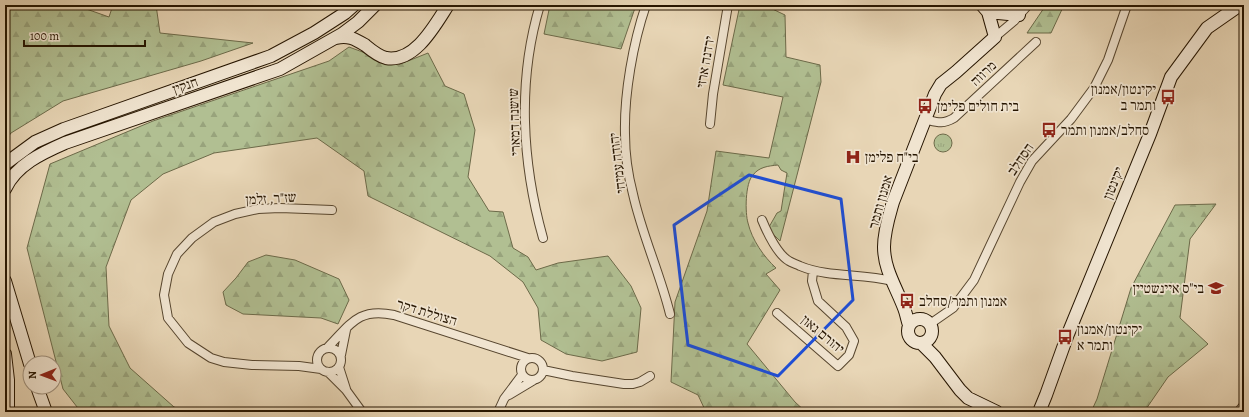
<svg xmlns="http://www.w3.org/2000/svg" width="1249" height="417" font-family="Alegreya,'Frank Ruhl Libre',serif">
<defs>
<pattern id="grass-tufts" width="24" height="20" patternUnits="userSpaceOnUse"><rect width="24" height="20" fill="#b1bf92"/><path d="M3 7l-1-3M5 7V3M7 7l1-3M15 17l-1-3M17 17v-4M19 17l1-3" fill="none" stroke="#98a37c"/></pattern>
<pattern id="forest-firs" width="22" height="20" patternUnits="userSpaceOnUse"><rect width="22" height="20" fill="#b1bf92"/><path d="M5 1l3.5 6h-7zM16 11l3.5 6h-7z" fill="#98a37c"/></pattern>
</defs>
<rect width="100%" height="100%" fill="#e8d6b6"/>
<filter id="stains"><feTurbulence type="fractalNoise" baseFrequency=".005" numOctaves="4"/><feColorMatrix values="0 0 0 0 .2 0 0 0 0 .09 0 0 0 0 .02 0 0 0 .5 -.17"/></filter>
<radialGradient id="worn" r=".72"><stop offset=".6" stop-color="#630" stop-opacity="0"/><stop offset="1" stop-color="#630" stop-opacity=".3"/></radialGradient>
<path fill="url(#grass-tufts)" stroke="#6c6a49" d="M934 143a9 9 0 1 1 18 0a9 9 0 1 1-18 0Z"/>
<path fill="url(#forest-firs)" stroke="#6c6a49" d="M5,5H75L109,17L113,5H156L160,33L253,43L201,61L63,101L11,133L5,141Z
M550,5H636L621,49L544,34Z
M740,5H764L785,15L786,57L820,65L821,82L780,241L771,232L769,227L777,213L781,211L787,173L781,170L778,165C768,166 759,167 753,175C745,183 745,213 748,223C752,240 764,257 776,268L766,274L780,290L747,344L795,402L806,412H706L698,395L671,382L675,302L707,211L716,151L769,158L783,97L723,85Z
M1046,5H1064L1051,33H1027Z
M349,47L398,65L428,53L445,86L464,94L475,130L468,177L489,211L503,212L513,248L528,257L536,270L558,263L608,256L631,286L641,308L637,352L602,361L566,354L541,340L538,308L523,282L490,256L368,196L364,171L317,138L214,153L163,174L131,200L106,267L109,326L130,368L174,407L190,412H81L63,389L27,248L50,164L153,121L329,61Z
M1216,204L1190,239L1180,318L1208,344L1168,377L1144,412H1091L1097,399L1131,288L1175,205Z
M266,255L295,260L339,279L349,300L338,324L321,318L243,314L226,305L223,292L236,278L248,262Z"/>
<g fill="none" stroke-linecap="round" stroke-linejoin="round">
<defs>
<path id="street" d="M540,5C517,81 522,163 543,238
M646,5C633,43 624,94 625,134C625,154 628,175 633,194C642,235 660,273 670,314
M995,37L1014,21L1028,5
M924,119C937,122 942,125 954,118L1036,42
M710,124L713,94L728,5
M762,220C767,232 777,254 789,261C792,263 796,264 800,266C829,278 861,273 892,281
M777,313L838,366L849,355L854,341L846,327L818,301L812,281L813,271
M930,324L953,308L974,280L1020,182L1032,161L1071,119L1094,88L1108,60L1127,5
M328,347C350,325 358,307 394,315L528,358
M317 360a12 12 0 1 1 24 0a12 12 0 1 1-24 0Z
M341,355L346,330
M521 369a11 11 0 1 1 22 0a11 11 0 1 1-22 0Z
M339,367L346,389
M321,369L299,366L252,365L224,362L211,358L188,343L168,318L164,295L168,274L177,254L192,238L214,222L235,214L258,209L280,208L332,210
M543,370L572,376L624,384H633L640,382L650,376
M328,372L346,390L362,412
M509,395L534,380
M498,412L504,399L522,375
M1238,412L1244,405"/>
<path id="secondary" d="M988,12L1019,15
M336,38C348,35 355,39 365,45C371,50 378,56 386,58C415,63 435,25 448,5
M5,164L35,142L64,129L271,56L314,33L345,13L354,5
M5,189C16,165 42,153 65,143L280,69L342,34L358,22L375,5
M5,281L30,364
M908 331a12 12 0 1 1 24 0a12 12 0 1 1-24 0Z
M909,325C907,319 906,313 904,308C896,287 884,269 884,247C884,231 889,216 893,202L935,94L941,84L956,72L995,37L988,12L982,5
M921,343L935,357L960,390L968,398L997,412
M5,354L8,380V412
M37,387L46,412
M1039,412L1046,395L1068,334L1150,134L1171,77L1207,28L1240,5"/>
</defs>
<use href="#street" stroke="#56452e" stroke-width="10"/>
<use href="#secondary" stroke="#261500" stroke-width="14"/>
<use href="#street" stroke="#f0e4d0" stroke-width="8"/>
<use href="#secondary" stroke="#f0e4d0" stroke-width="12"/>
</g>
<path fill="none" stroke="#1d4ed8" stroke-width="3" stroke-linejoin="round" d="M749,175L841,199L853,300L778,376L688,345L674,225Z"/>
<defs>
<symbol id="bus-bare" viewBox="-9 -9 18 18"><path d="M-5-6H5V4H4V6H2V4H-2V6H-4V4H-5ZM-3.5-4V0h7V-4ZM-3.5 1.2v1.5H-2V1.2ZM2 1.2v1.5H3.5V1.2Z" fill="#8f2418" stroke="#f0e4d0" stroke-width="2.5" paint-order="stroke"/></symbol>
<symbol id="hospital-bare" viewBox="-9 -9 18 18"><path d="M-5-5h3v3.5h4V-5h3V5h-3V1.5h-4V5h-3Z" fill="#8f2418" stroke="#f0e4d0" stroke-width="2.5" paint-order="stroke"/></symbol>
<symbol id="school-bare" viewBox="-9 -9 18 18"><path d="M0-5L7-2L0 1L-7-2ZM-4 1L0 2.5L4 1V4Q0 6-4 4Z" fill="#8f2418" stroke="#f0e4d0" stroke-width="2.5" paint-order="stroke"/></symbol>
</defs>
<g fill-rule="evenodd">
<use href="#bus-bare" x="1157" y="86" width="22" height="22"/>
<use href="#bus-bare" x="914" y="95" width="22" height="22"/>
<use href="#bus-bare" x="1038" y="119" width="22" height="22"/>
<use href="#hospital-bare" x="842" y="146" width="22" height="22"/>
<use href="#school-bare" x="1205" y="277" width="22" height="22"/>
<use href="#bus-bare" x="896" y="290" width="22" height="22"/>
<use href="#bus-bare" x="1054" y="326" width="22" height="22"/>
</g>
<g text-anchor="middle" stroke-width="3.5" stroke-linejoin="round" paint-order="stroke">
<g font-size="14" fill="#261500" stroke="#f0e4d0">
<text transform="translate(705 62) rotate(-80)" y="5">ירדנה ארזי</text>
<text transform="translate(983 73) rotate(-43)" y="5">מרווה</text>
<text transform="translate(185 85) rotate(-19)" y="5">חנקין</text>
<text transform="translate(514 122) rotate(-92)" y="5">שושנה דמארי</text>
<text transform="translate(1020 159) rotate(-56)" y="5">הסחלב</text>
<text transform="translate(617 163) rotate(-97)" y="5">יהודה עמיחי</text>
<text transform="translate(1113 183) rotate(-68)" y="5">יקינטון</text>
<text transform="translate(271 198) rotate(-3)" y="5">שז"ר, זלמן</text>
<text transform="translate(880 202) rotate(-74)" y="5">אמנון ותמר</text>
<text transform="translate(427 312) rotate(17)" y="5">הצוללת דקר</text>
<text transform="translate(823 334) rotate(40)" y="5">יהורם גאון</text>
</g>
<g font-size="14" fill="#261500" stroke="#f0e4d0" text-anchor="start">
<text x="1156" y="94" text-anchor="end">יקינטון/אמנון<tspan x="1156" dy="16">ותמר ב</tspan></text>
<text x="937" y="111">בית חולים פלימן</text>
<text x="1061" y="135">סחלב/אמנון ותמר</text>
<text x="865" y="162">בי"ח פלימן</text>
<text x="1204" y="293" text-anchor="end">בי"ס איינשטיין</text>
<text x="919" y="306">אמנון ותמר/סחלב</text>
<text x="1077" y="334">יקינטון/אמנון<tspan x="1077" dy="16">ותמר א</tspan></text>
</g>
</g>
<rect width="1249" height="417" fill="none" stroke="#e8d6b6" stroke-width="20"/>
<rect x="6" y="6" width="1237" height="405" fill="none" stroke="#261500" stroke-width="2"/>
<rect x="10" y="10" width="1229" height="397" fill="none" stroke="#261500"/>
<g transform="translate(42 375) rotate(269)"><circle r="19" fill="#f0e4d0" stroke="#9f917d"/>
<path d="M0-3L7 15L0 10L-7 15Z" fill="#8f2418"/>
<text y="-6" font-size="11" font-weight="bold" text-anchor="middle" fill="#261500">N</text>
</g>
<path d="M24 40v6h121v-6" fill="none" stroke="#261500" stroke-width="2"/>
<text x="30" y="40" font-size="12" fill="#261500" stroke="#f0e4d0" stroke-width="3" paint-order="stroke">100 m</text>
<rect width="100%" height="100%" filter="url(#stains)"/>
<rect width="100%" height="100%" fill="url(#worn)"/>
</svg>
